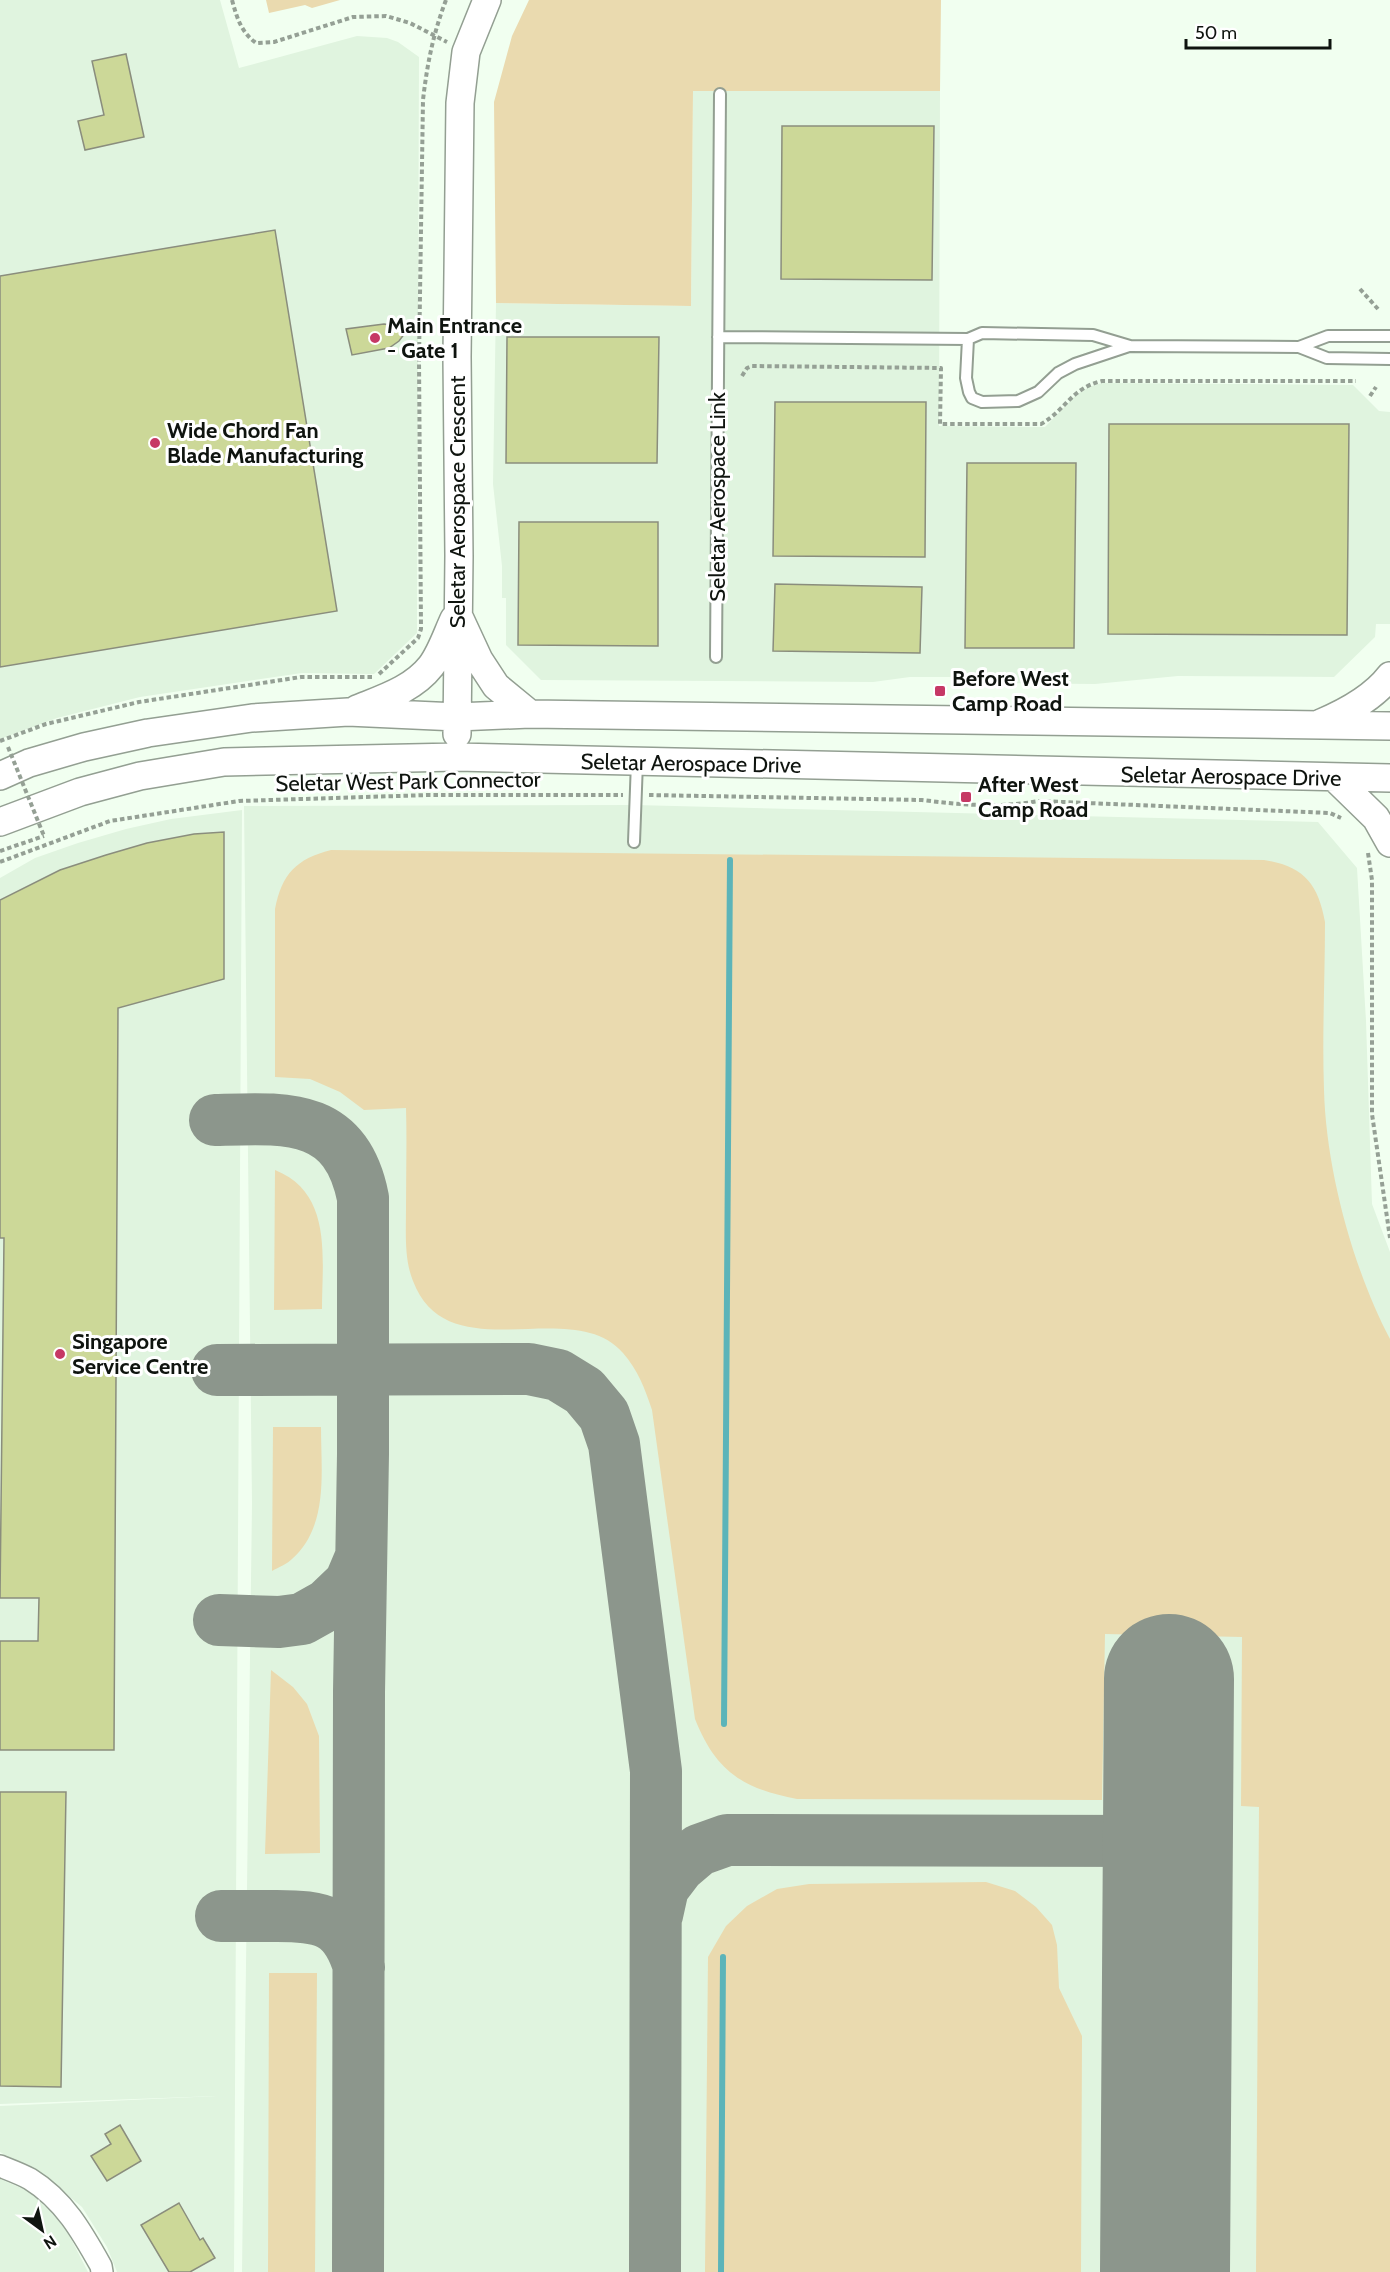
<svg xmlns="http://www.w3.org/2000/svg" width="1390" height="2272" font-family="Cabin,sans-serif">
<rect width="100%" height="100%" fill="#f1fff0"/>
<path fill="#e0f4df" d="M0,0H220L239,68L357,36L387,38L398,42L419,57L417,633L374,674L302,673L140,697L57,718L0,739Z
M693,90L940,91L939,426L1045,427L1076,395L1089,387L1102,383L1353,385L1379,411L1390,412V624H1376L1375,637L1334,677L1178,676L1095,684L1000,683L965,677H910L873,682L541,680L506,645V598H502V566L493,484L496,303L691,306Z
M635,805L1318,822L1357,868L1366,1021L1372,1204L1390,1252V2272H242L252,1503L244,806Z
M242,810L234,2272H117L107,2247L82,2207L47,2178L0,2152V2106L217,2096L0,2104V878L35,858L78,843L126,829L171,819Z
M0,2179L28,2191L49,2210L67,2231L88,2272H0Z"/>
<path fill="#eadaaf" d="M266,0H340L312,8L305,5L269,13Z
M529,0H941L940,91H693L691,306L496,303L494,102L512,36Z
M331,850L1264,860C1303,866 1318,883 1325,922C1325,978 1322,1034 1324,1090C1326,1169 1353,1269 1390,1339V2272H1256L1259,1807L1241,1806L1242,1637L1105,1634L1102,1800L797,1799C744,1789 716,1772 695,1719L652,1410C645,1389 638,1370 623,1353C572,1294 448,1373 413,1281C404,1259 406,1232 406,1209C406,1175 407,1142 406,1108L364,1110L340,1092L310,1079L275,1077V909C282,874 296,859 331,850Z
M275,1170C333,1193 322,1258 322,1309L274,1310Z
M273,1427H321C321,1472 329,1526 292,1559C287,1564 279,1567 272,1571Z
M271,1670L293,1687L307,1704L319,1736L320,1853L265,1854Z
M986,1882L1015,1891L1036,1907L1052,1925L1057,1945L1059,1988L1082,2036L1081,2272H705L708,1957L726,1926L747,1906L777,1889L809,1884Z
M269,1973H317L315,2272H268Z"/>
<g fill="none" stroke-linecap="round" stroke-linejoin="round">
<path stroke="#5cb4b9" stroke-width="6" d="M724,1724L730,860
M721,2272L723,1957"/>
<path stroke="#8c968c" stroke-width="52" d="M215,1120C286,1118 346,1112 363,1198V1454L359,1692L358,2272
M217,1370L529,1369L558,1375L584,1391L604,1415L614,1444L656,1771L655,2272
M219,1620L279,1622L302,1619L327,1605L350,1583L361,1557
M657,1915L663,1888L679,1867L699,1850L727,1840L1168,1841
M221,1916C240,1916 258,1916 277,1916C322,1916 345,1920 359,1967"/>
<path stroke="#8c968c" stroke-width="130" d="M1165,2272L1169,1679"/>
</g>
<path fill="#ccd898" stroke="#8a8d7d" stroke-width="1.5" d="M126,54L144,137L85,150L78,121L104,115L92,61Z
M782,126H934L932,280L781,279Z
M275,230L337,611L0,667V276Z
M384,324L398,326L405,333L399,341L389,348L352,355L346,329Z
M507,337H659L657,463H506Z
M775,402H926L925,557L773,556Z
M1109,424H1349L1347,635L1108,634Z
M967,463H1076L1074,648H965Z
M519,522H658V646L518,645Z
M775,584L922,587L920,653L773,651Z
M224,832V979L118,1008L114,1750H0V1641H38L39,1598H0L4,1238H0V900L60,870L106,855L147,843L194,834Z
M0,1792H66L61,2087L0,2086Z
M120,2125L141,2161L107,2181L91,2156L111,2144L105,2134Z
M179,2203L200,2240L203,2238L215,2258L190,2272H169L141,2225Z"/>
<g fill="none" stroke-linecap="round" stroke-linejoin="round">
<defs>
<path id="service" d="M718,337L968,339L982,333L1093,335L1130,346L1299,347L1327,358L1390,359
M968,339L966,378L969,392L972,398L982,402L1018,401L1038,392L1058,373L1075,364L1129,346
M1299,347L1328,336H1390
M716,657L720,94
M634,842L637,762"/>
<path id="minor" d="M0,2166C10,2170 21,2174 30,2179C64,2200 82,2232 101,2266L102,2272"/>
<path id="tertiary" d="M460,619L479,660L496,686L530,714
M357,709C384,698 413,689 431,666C441,653 447,634 454,619
M1321,723C1347,712 1373,698 1390,676
M457,734L459,556L457,357L460,103L466,52L487,0
M0,776L29,763L84,747L148,733L252,718L348,712L457,717L530,714L1390,726
M1336,779L1376,818L1390,843
M0,822L80,792L140,776L224,762L457,757L1390,778"/>
</defs>
<use href="#service" stroke="#939f92" stroke-width="14"/>
<use href="#minor" stroke="#939f92" stroke-width="24"/>
<use href="#tertiary" stroke="#939f92" stroke-width="30"/>
<path stroke="#95a095" stroke-width="4" stroke-dasharray="4.5 3" stroke-linecap="butt" d="M232,0C237,18 241,32 256,43L274,42L353,17L386,16L410,23L447,42
M1360,289L1378,309
M742,376L747,368L752,366L941,368L940,424H1041C1066,410 1071,388 1102,381H1356
M1370,396L1376,387
M379,674L418,638L421,629L419,360L423,100C427,65 433,34 446,0
M0,741L46,724L139,702L301,677H372
M649,795L922,800C962,805 999,808 1039,801L1330,813L1341,818
M0,851L44,836
M1368,853L1372,880V1114L1390,1238
M0,862L110,821L239,801L429,795H623"/>
<use href="#service" stroke="#fff" stroke-width="10"/>
<use href="#minor" stroke="#fff" stroke-width="21"/>
<use href="#tertiary" stroke="#fff" stroke-width="27"/>
<path stroke="#95a095" stroke-width="4" stroke-dasharray="4.5 3" stroke-linecap="butt" d="M8,747L44,836"/>
</g>
<g fill="#c63865" stroke="#fff" stroke-width="2">
<circle cx="375" cy="338" r="6"/>
<circle cx="155" cy="443" r="6"/>
<rect x="934" y="685" width="12" height="12" rx="3"/>
<rect x="960" y="791" width="12" height="12" rx="3"/>
<circle cx="60" cy="1354" r="6"/>
</g>
<g text-anchor="middle" stroke-width="6" stroke-linejoin="round" paint-order="stroke">
<g font-size="22" font-weight="bold" fill="#0f140f" stroke="#fff" text-anchor="start">
<text x="387" y="333">Main Entrance<tspan x="387" dy="25">- Gate 1</tspan></text>
<text x="167" y="438">Wide Chord Fan<tspan x="167" dy="25">Blade Manufacturing</tspan></text>
<text x="952" y="686">Before West<tspan x="952" dy="25">Camp Road</tspan></text>
<text x="978" y="792">After West<tspan x="978" dy="25">Camp Road</tspan></text>
<text x="72" y="1349">Singapore<tspan x="72" dy="25">Service Centre</tspan></text>
</g>
<g font-size="22" fill="#0f140f" stroke="#fff">
<text transform="translate(717 497) rotate(-90)" y="8">Seletar Aerospace Link</text>
<text transform="translate(457 502) rotate(-90)" y="8">Seletar Aerospace Crescent</text>
<text transform="translate(691 763) rotate(1)" y="8">Seletar Aerospace Drive</text>
<text transform="translate(1231 776) rotate(1)" y="8">Seletar Aerospace Drive</text>
<text transform="translate(408 781) rotate(-1)" y="8">Seletar West Park Connector</text>
</g>
</g>
<g transform="translate(42 2230) rotate(147)" stroke="#ffffff" stroke-width="4.5" paint-order="stroke">
<path d="M0-4.5L10 22L0 15L-10 22Z" fill="#0f140f"/>
<text y="-9" font-size="16" font-weight="bold" text-anchor="middle" fill="#0f140f">N</text>
</g>
<path d="M1186 39v9h144v-9" fill="none" stroke="#0f140f" stroke-width="3"/>
<text x="1195" y="39" font-size="18" fill="#0f140f" stroke="#ffffff" stroke-width="4.5" paint-order="stroke">50 m</text>
</svg>
